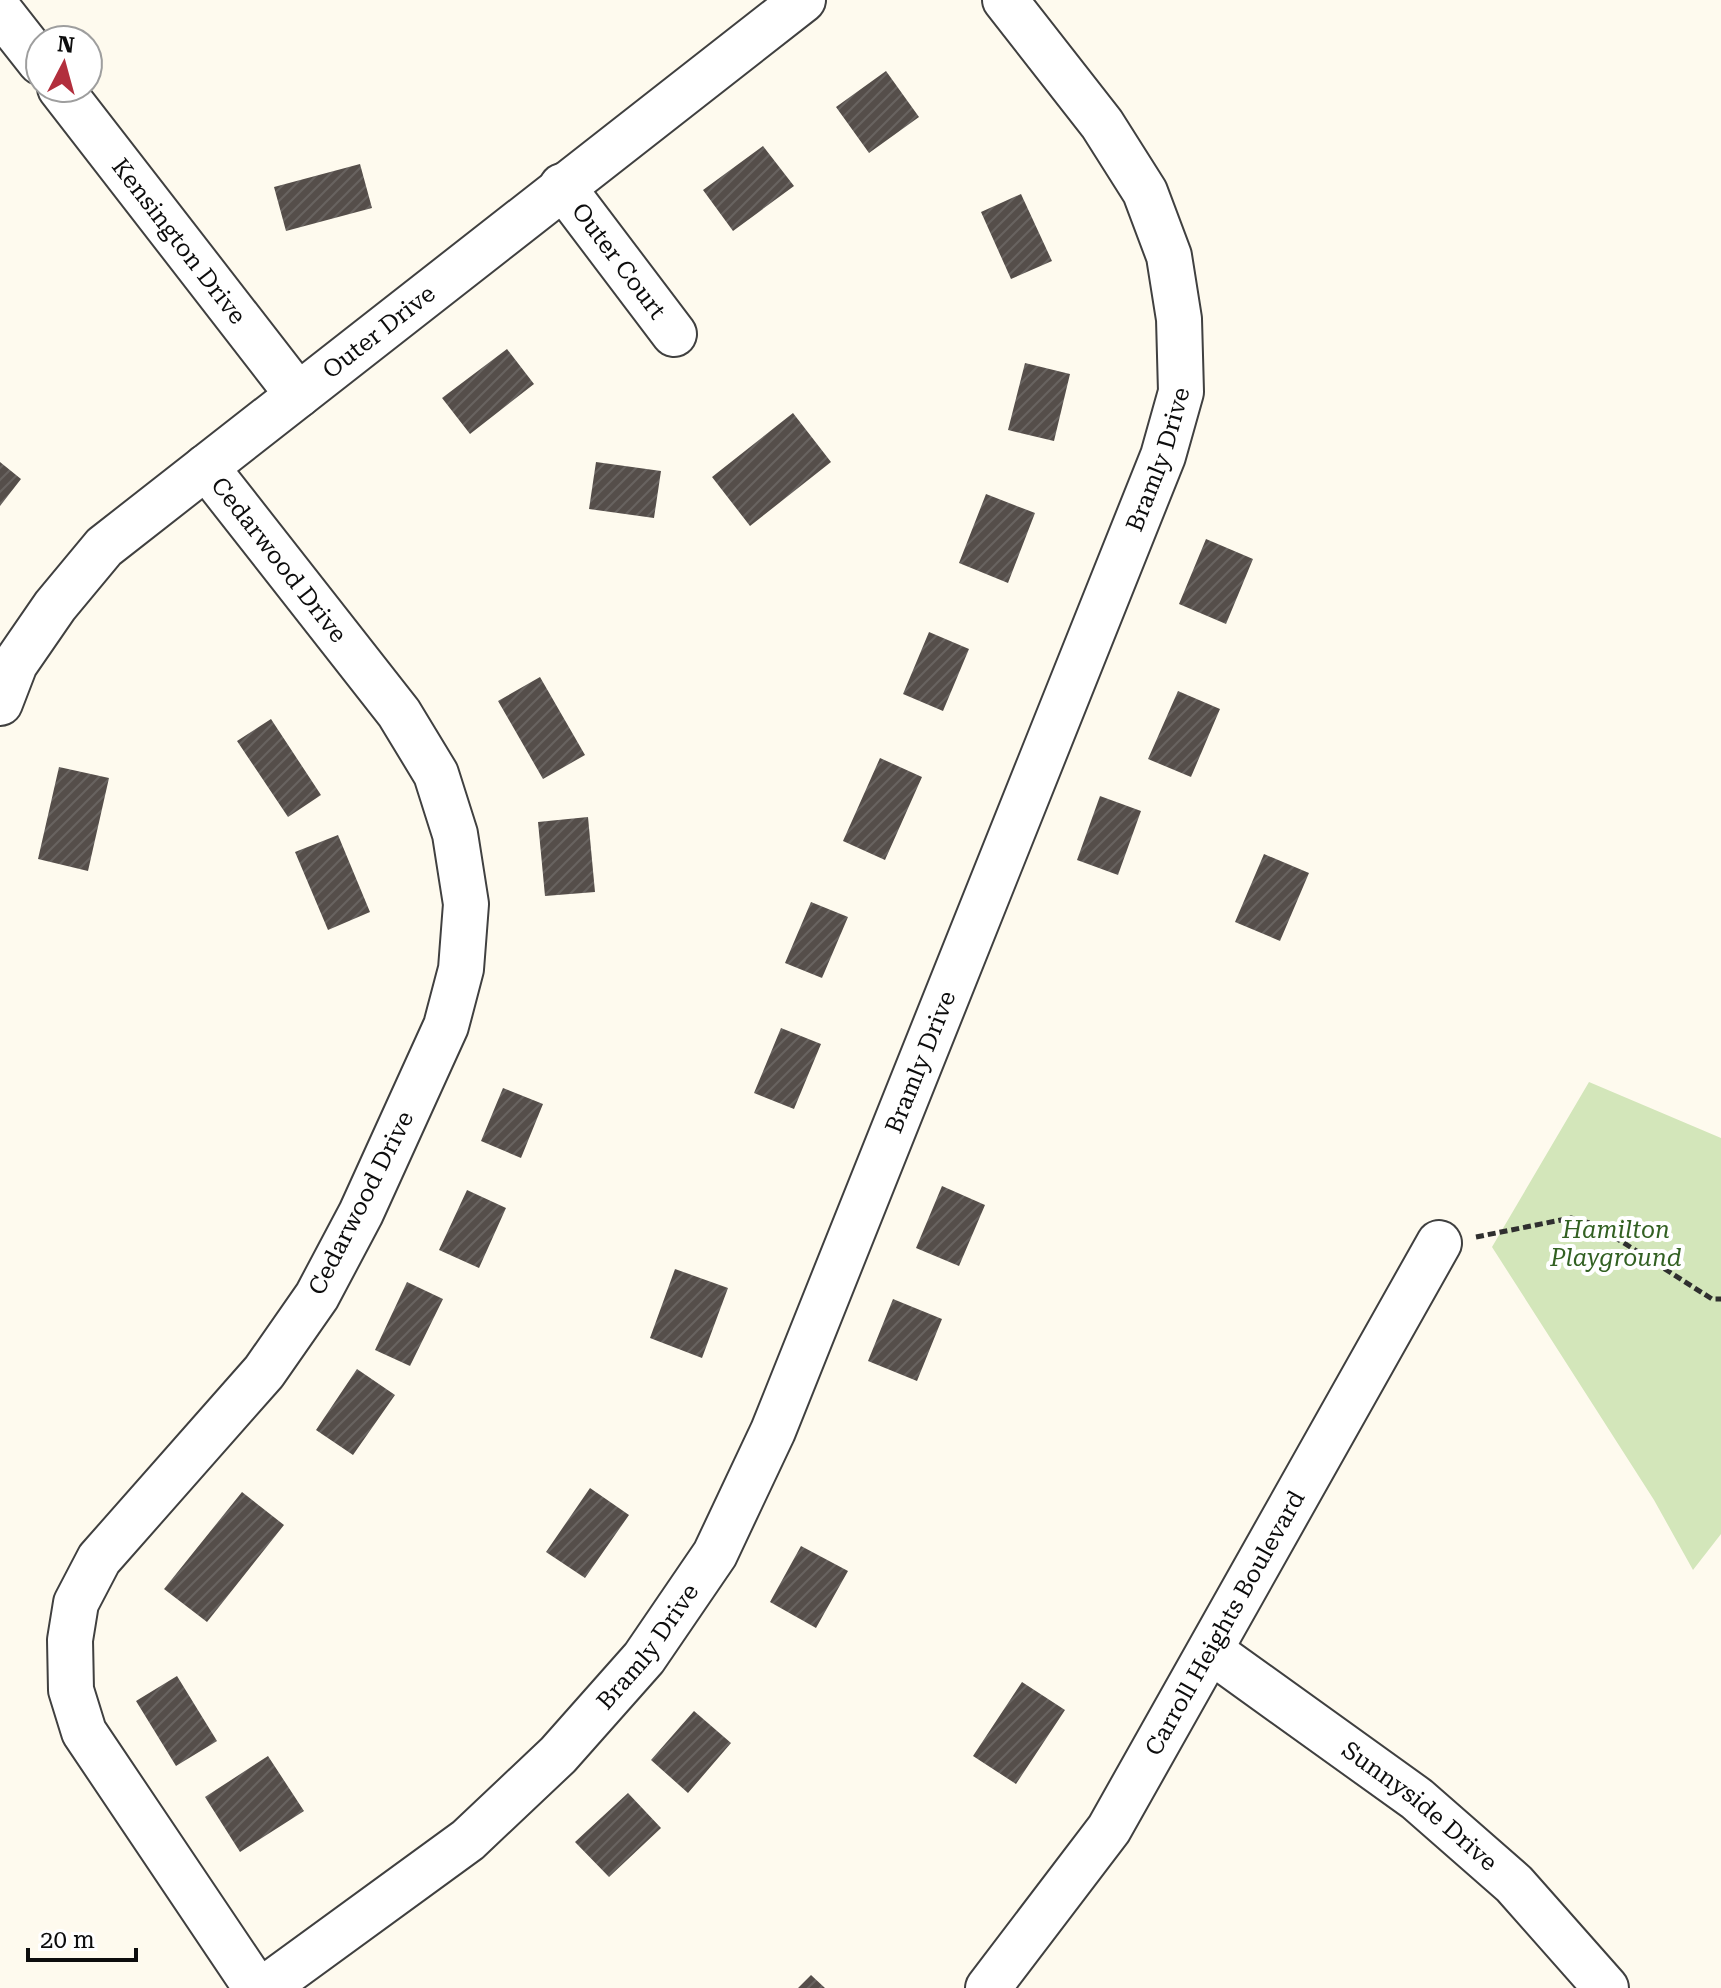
<svg xmlns="http://www.w3.org/2000/svg" width="1721" height="1988" font-family="'Roboto Serif',serif">
<defs>
<pattern id="building-hatch" width="6" height="6" patternUnits="userSpaceOnUse" patternTransform="scale(2)"><rect width="6" height="6" fill="#554e4a"/><path d="M-1 1l2-2M0 6l6-6M5 7l2-2" fill="none" stroke="#686360"/></pattern>
</defs>
<rect width="100%" height="100%" fill="#fefaee"/>
<path fill="#d3e6ba" d="M1589,1082L1721,1138V1534L1693,1570L1654,1500L1492,1247Z"/>
<path fill="url(#building-hatch)" d="M886,71L919,117L869,153L836,107Z
M763,146L794,186L733,231L703,190Z
M360,164L372,208L286,231L274,187Z
M1021,194L1052,261L1011,279L981,212Z
M507,349L534,384L470,434L442,398Z
M1025,363L1070,374L1054,441L1008,430Z
M793,413L831,462L750,526L712,477Z
M0,462L21,479L0,506Z
M596,462L661,471L654,518L589,509Z
M986,494L1035,513L1008,583L959,563Z
M1206,539L1253,559L1226,624L1179,604Z
M929,632L969,649L943,711L903,694Z
M540,677L585,755L543,779L498,701Z
M1178,691L1220,709L1191,777L1148,759Z
M271,719L321,795L288,817L237,741Z
M880,758L922,777L885,860L843,841Z
M59,767L109,778L88,871L38,859Z
M1100,796L1141,811L1118,875L1077,860Z
M588,817L595,892L545,896L538,822Z
M338,835L370,912L328,930L295,852Z
M1264,854L1309,873L1280,941L1235,922Z
M811,902L848,917L822,978L785,963Z
M781,1028L821,1044L794,1109L754,1093Z
M503,1088L543,1104L521,1158L481,1141Z
M942,1186L985,1205L959,1266L916,1248Z
M467,1190L506,1208L479,1268L439,1250Z
M675,1269L728,1288L702,1358L650,1338Z
M407,1282L443,1299L410,1366L375,1350Z
M893,1299L942,1319L917,1381L868,1361Z
M357,1369L395,1395L353,1455L316,1430Z
M590,1488L629,1515L585,1578L546,1552Z
M242,1492L284,1525L207,1622L164,1589Z
M801,1546L848,1571L816,1628L770,1602Z
M177,1676L217,1741L176,1766L136,1701Z
M1022,1682L1065,1710L1016,1784L973,1756Z
M694,1711L731,1743L688,1793L651,1760Z
M268,1756L304,1811L240,1852L205,1797Z
M628,1793L661,1828L609,1877L575,1842Z
M811,1975L825,1988H798Z"/>
<g fill="none" stroke-linecap="round" stroke-linejoin="round">
<defs>
<g id="street">
<path d="M0,11L40,62"/>
<path id="s1" d="M60,88L298,395"/>
<path id="s2" d="M562,186L674,334"/>
<path id="s3" d="M206,467L399,713L436,774L455,834L466,904L461,969L446,1026L361,1213L317,1296L264,1372L99,1559L76,1603L70,1640L71,1690L84,1732L256,1988"/>
<path id="s4" d="M0,703L15,664L55,606L104,547L803,0"/>
<path id="s5" d="M1211,1651L1417,1799L1514,1884L1606,1988"/>
<path id="s6" d="M265,1988L468,1840L558,1755L644,1658L715,1554L773,1431L1163,456L1181,392L1179,319L1169,256L1145,192L1102,124L1005,0"/>
<path id="s7" d="M988,1988L1109,1829L1439,1243"/>
</g>
</defs>
<use href="#street" stroke="#404040" stroke-width="48"/>
<path stroke="#2f2f2f" stroke-width="5" stroke-dasharray="8 4" stroke-linecap="butt" d="M1476,1237L1571,1218L1594,1224L1712,1299H1721"/>
<use href="#street" stroke="#fff" stroke-width="44"/>
</g>
<g text-anchor="middle" stroke-width="8" stroke-linejoin="round" paint-order="stroke">
<g font-size="24" fill="#0d0d0d" stroke="#fff">
<text dy="8" stroke="none"><textPath href="#s1" startOffset="194">Kensington Drive</textPath></text>
<text dy="8" stroke="none"><textPath href="#s2" startOffset="94">Outer Court</textPath></text>
<text dy="8" stroke="none"><textPath href="#s4" startOffset="538">Outer Drive</textPath></text>
<text dy="8" stroke="none"><textPath href="#s6" startOffset="1812">Bramly Drive</textPath></text>
<text dy="8" stroke="none"><textPath href="#s3" startOffset="118">Cedarwood Drive</textPath></text>
<text dy="8" stroke="none"><textPath href="#s6" startOffset="1164">Bramly Drive</textPath></text>
<text transform="translate(361 1203) rotate(-63)" y="8">Cedarwood Drive</text>
<text dy="8" stroke="none"><textPath href="#s7" startOffset="436">Carroll Heights Boulevard</textPath></text>
<text dy="8" stroke="none"><textPath href="#s6" startOffset="516">Bramly Drive</textPath></text>
<text dy="8" stroke="none"><textPath href="#s5" startOffset="260">Sunnyside Drive</textPath></text>
</g>
<g font-size="24" font-style="italic" fill="#326022" stroke="#fff">
<text x="1616" y="1238">Hamilton<tspan x="1616" dy="28">Playground</tspan></text>
</g>
</g>
<g transform="translate(64 64) rotate(6)"><circle r="38" fill="#ffffff" stroke="#9e9e9e" stroke-width="2"/>
<path d="M0-6L14 30L0 20L-14 30Z" fill="#b22f3d"/>
<text y="-12" font-size="22" font-weight="bold" text-anchor="middle" fill="#0d0d0d">N</text>
</g>
<path d="M28 1948v12h108v-12" fill="none" stroke="#0d0d0d" stroke-width="4"/>
<text x="40" y="1948" font-size="24" fill="#0d0d0d" stroke="#ffffff" stroke-width="6" paint-order="stroke">20 m</text>
</svg>
